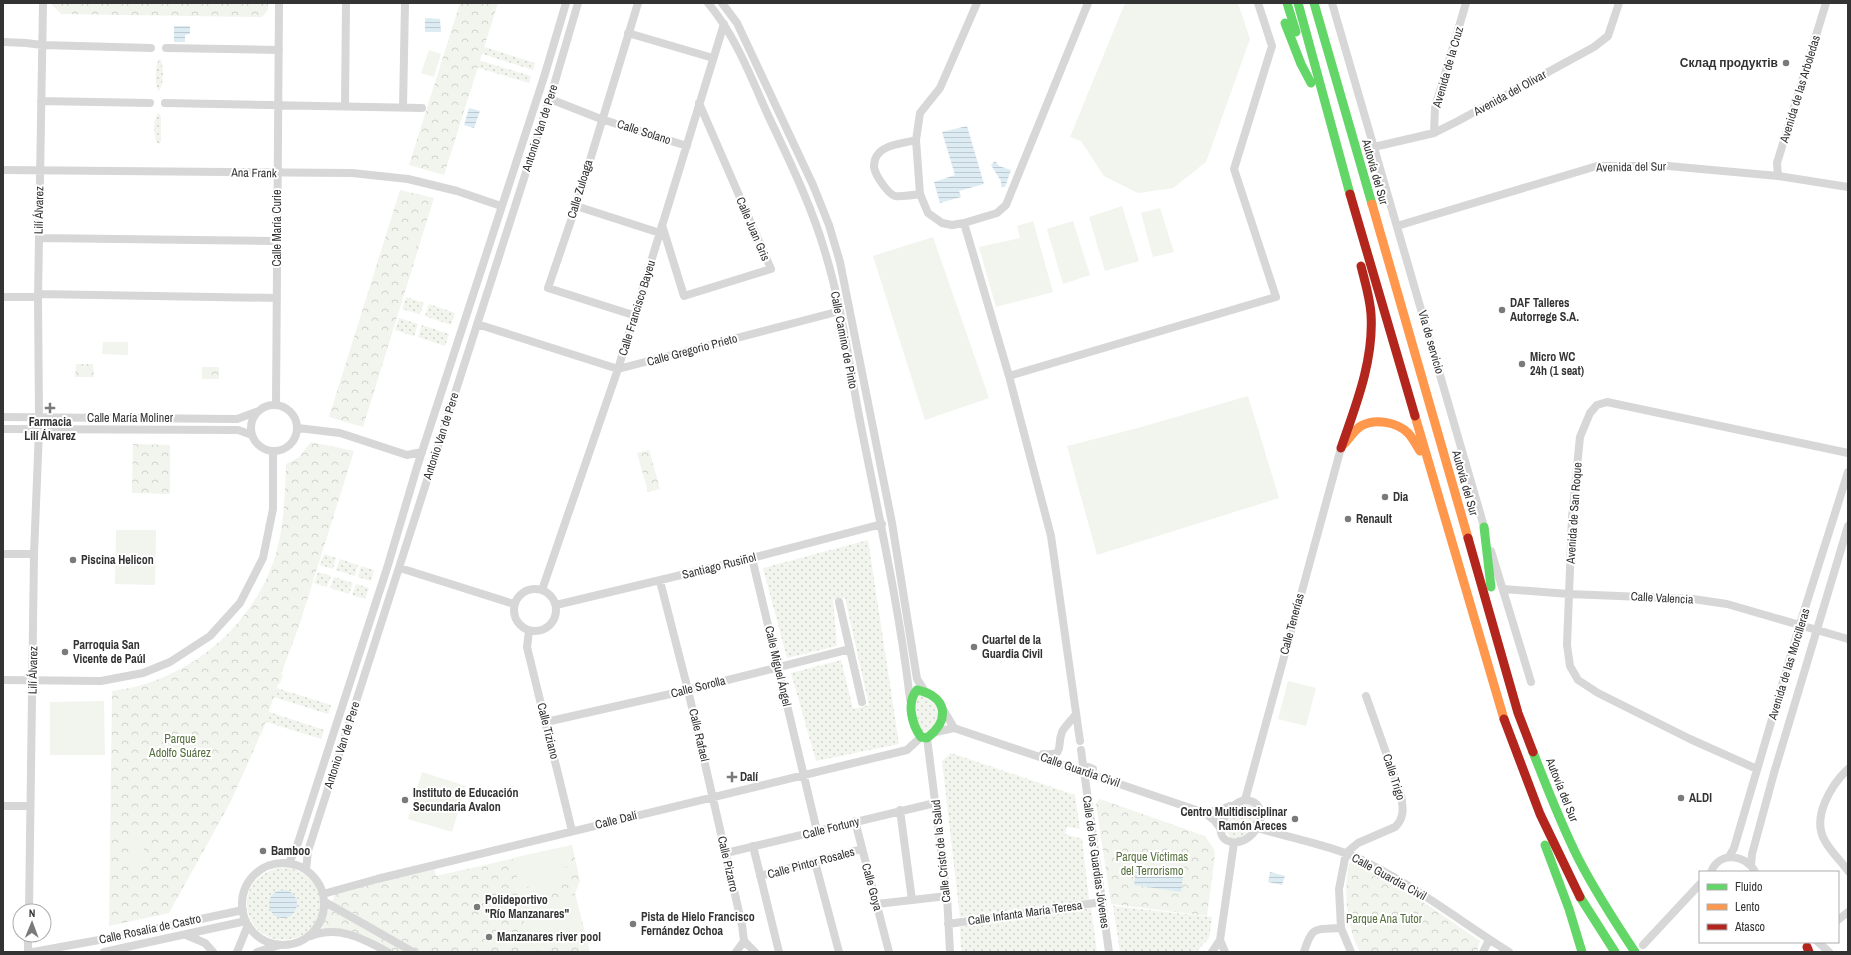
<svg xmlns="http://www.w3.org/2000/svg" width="1851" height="955" font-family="'Archivo Narrow',sans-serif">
<defs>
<pattern id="grass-dots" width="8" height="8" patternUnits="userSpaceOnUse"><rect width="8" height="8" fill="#f1f5ed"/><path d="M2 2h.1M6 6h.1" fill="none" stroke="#cfd2cc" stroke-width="1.8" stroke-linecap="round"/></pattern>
<pattern id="park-crowns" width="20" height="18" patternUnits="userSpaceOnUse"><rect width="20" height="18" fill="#f1f5ed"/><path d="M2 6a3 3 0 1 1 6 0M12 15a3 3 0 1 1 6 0" fill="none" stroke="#cfd2cc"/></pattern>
<pattern id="water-rules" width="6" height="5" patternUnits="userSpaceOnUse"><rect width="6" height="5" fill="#ddebf3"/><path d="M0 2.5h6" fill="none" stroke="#becad1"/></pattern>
</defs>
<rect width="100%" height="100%" fill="#fff"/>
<path fill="url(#grass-dots)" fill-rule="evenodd" d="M478,45L535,63L533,70L476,52Z
M160,59C164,65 164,85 159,91C154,86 155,66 159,59Z
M474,59L531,76L529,83L472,66Z
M158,113L161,116V141L159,145C153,140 153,119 158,113Z
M406,297L424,303L420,314L402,309Z
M429,304L455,313L451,325L425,316Z
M399,318L418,324L414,336L395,330Z
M422,325L449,334L445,346L418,337Z
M868,540L899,744L816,761L791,673L841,660L853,709L869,705L845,598L833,600L837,646L787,658L763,568Z
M324,554L336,558L333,569L320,565Z
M340,559L358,565L355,576L336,570Z
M361,566L374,570L371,581L358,577Z
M318,572L331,576L327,587L314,583Z
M334,577L353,583L349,594L330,588Z
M356,584L369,588L365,599L352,595Z
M270,686L331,705L328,714L267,695Z
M918,695C932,698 946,711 935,725C933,728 929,731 926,734L918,729L915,699Z
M263,710L324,730L321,739L260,720Z
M951,753L1075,795L1080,829L1067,827L1065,834L1082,839L1089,900L960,917L942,761Z
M1247,804C1269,807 1250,844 1231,838L1225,831C1225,817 1234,807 1247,804Z
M287,867C313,874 327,892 317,919C314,928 304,936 295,938C242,952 224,872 287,867ZM270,902L297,903V908L292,915L272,911Z
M1113,906L1212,917L1209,938L1196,952H1120Z
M1091,908L1097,952H961L960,927Z"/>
<path fill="url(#park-crowns)" d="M52,3H268V10L262,17L61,14L52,5Z
M460,3H498L444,175L409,165Z
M400,190L434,198L363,427L329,417Z
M76,364H93L94,377H75Z
M202,367H219V379H202Z
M311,442L354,451L299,626L281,674L283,675L280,683L278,684L264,727L230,803L169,913L109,926L112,691C123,689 134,688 145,684C204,666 254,619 274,560C284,531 285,495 286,464L299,457Z
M133,444L170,445V494L132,493Z
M649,450L660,489L648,492L637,453Z
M1100,799L1205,836L1214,849L1215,856L1207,916L1111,904L1096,804Z
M572,845L580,881L575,893L590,952H418L332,904L335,893L434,867L436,876Z
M1352,861L1429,906L1480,941L1477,952H1360C1347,930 1343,889 1349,864Z
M328,908L409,952H391L349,930L322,929Z"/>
<path fill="#f1f5ed" d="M1125,3H1238L1250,39L1206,162L1173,188L1138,193L1104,176L1081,141L1070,137Z
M429,50L441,54L434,77L421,73Z
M1122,206L1139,261L1105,271L1089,217Z
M1160,208L1174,252L1153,257L1141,213Z
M1033,221L1053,292L996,307L979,247L1020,238L1017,226Z
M1073,221L1090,275L1063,284L1047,229Z
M416,232L421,233L415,250L411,249Z
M933,237L989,398L925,420L873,256Z
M103,342H128V355L102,354Z
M1248,396L1279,498L1097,555L1067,446L1138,428Z
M116,530H156L155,585L115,584Z
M1288,681L1316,688L1306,726L1278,719Z
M104,701L105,755H50V702Z
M422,772L466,786L452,832L408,819Z
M131,838L144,839V861L143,863H131L129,861Z
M572,845V858L564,859L561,865L570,869C569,876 565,879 559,881V885L561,886L560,889L557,888L556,892L534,889L532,886L520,889L512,858Z
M575,895L584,938L531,952L521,909Z"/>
<path fill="url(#water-rules)" d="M425,18L440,19L441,32H425Z
M174,26H190V34L185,35V42H174Z
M469,108L480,111L474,128L464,125Z
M967,126L984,184L959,191L961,197L940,203L934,182L955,175L942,132Z
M995,161L999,166L1011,170L1005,187H1001V181L991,165Z
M1136,870L1183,876L1181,892L1134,885Z
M1270,872L1285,876L1282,885L1268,882Z
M269 904a14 14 0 1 1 28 0a14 14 0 1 1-28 0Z"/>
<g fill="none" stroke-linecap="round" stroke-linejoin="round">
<path stroke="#d7d7d7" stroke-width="8" d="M708,3C735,35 750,75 767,113C788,158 811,204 825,252C842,307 849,364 860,421C878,513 899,605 910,699
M722,3L737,23L745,40L813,185L829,225L840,262L892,523L917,679L924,690
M977,3L940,88L920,113L916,140L920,194L928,213L942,223L952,225L964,223L997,213L1006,205L1088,3
M1332,3L1485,530
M628,33L713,58
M3,42L26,43L42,45L151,48
M166,48L279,50
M550,99L601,119L687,146
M41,101L150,103
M165,103L422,108
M345,106L346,3
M403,107L405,3
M1434,133L1435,108L1466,3
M916,140C905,143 887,144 879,153C875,157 874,162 874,167C875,175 888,194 895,196C903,197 912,195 920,194
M1374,147L1434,133L1458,121L1594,47L1608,36L1619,3
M3,170L352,173L408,179L457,191L501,206
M1778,176L1777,163L1826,3
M576,206L660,233
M964,223L1009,376L1051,536L1080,741
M662,225L684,296L771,269L699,103
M1397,226L1597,166H1668L1778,176L1848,187
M39,238L277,241
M38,294L277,298
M3,297H38
M633,315L548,288L576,206L638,3
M477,324L618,369L840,311
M1009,376L1276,297L1234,169L1272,46L1258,3
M276,404L279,3
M251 428a23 23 0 1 1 46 0a23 23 0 1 1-46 0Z
M3,417L237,419L256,412
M39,418L38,297L43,3
M298,428L340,433L407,455L422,452
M3,429L238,430L252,435
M1491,551L1531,682
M3,554H34
M752,558L817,831
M400,568L514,604
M660,581L688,690L742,925L744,941L755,952
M514 610a21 21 0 1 1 42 0a21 21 0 1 1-42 0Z
M1503,589L1569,594L1693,599L1727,604L1848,639
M542,590L618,369L724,24
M839,602L862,702
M556,605L752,558L882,524
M529,631L527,647L572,831
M3,680L101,681L143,673L170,662L210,636L240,603L263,558L273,509V451
M943,709L954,728
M546,722L688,690L850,649
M954,728L1205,813L1215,821L1221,829
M936,732L954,728
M927,738L947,896L950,952
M1081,750L1083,765L1093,769
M1043,754C1066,756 1056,747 1062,732C1065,726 1072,720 1076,714
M1757,769L1690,739L1598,693L1578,680L1570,666L1567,645L1572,517L1580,437L1590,413L1597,405L1607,402L1848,453
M1848,769C1831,785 1811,818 1825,841C1831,852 1841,861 1848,871
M1084,771L1109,952
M1245,800L1341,448
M1245,800C1276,802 1256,847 1231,842C1209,837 1226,804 1245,800Z
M3,806H30
M900,810L912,900
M1205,813L1220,810L1230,806
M855,821L889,952
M1257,828C1295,839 1335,846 1370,864C1419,889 1463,923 1509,952
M753,846L779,952
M726,853L935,803
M1729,857L1734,848L1800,624L1848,472
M815,862L839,952
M289,863L297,846L388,565L417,467L544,77L566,3
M242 904a41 41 0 1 1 82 0a41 41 0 1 1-82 0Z
M1751,865L1752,854L1774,773L1848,526
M306,870L308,851L554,85L578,3
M1711,872C1719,851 1746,854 1755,872
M760,876L862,849
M323,894L377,879L907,750L921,737
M325,902L413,952
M877,904L947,896
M29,911L34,554L39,430
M1838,920L1848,912
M948,924L1102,902
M186,935L205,943L213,952
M311,936C339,925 363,939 388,952
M1220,940L1225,952
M1818,942L1829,952
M1643,945L1700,884
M28,952V935
M33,952L121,936L243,910
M104,952L246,921
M237,952L248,925
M257,952L280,945
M736,952L744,941
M1212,952L1220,940L1234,843
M1304,952C1312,925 1315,930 1341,928
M1351,952L1341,928L1339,889L1346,853L1358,843L1395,827C1405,818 1403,807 1401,795L1366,696
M1483,952L1489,940"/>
<path stroke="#63d668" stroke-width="9" d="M1287,3L1296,32
M1298,3L1350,194
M1314,3L1372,204
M1285,23L1301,64L1311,83
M1484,527L1491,587
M917,690C947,696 951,720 927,738L921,737C912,725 906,702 917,690Z
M1533,752C1547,788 1561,824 1578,858C1595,891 1615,922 1635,952
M1545,845L1569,909L1582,952
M1580,897L1615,952"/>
<path stroke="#ff974d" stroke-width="9" d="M1372,204L1468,538
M1415,416L1504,719
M1344,444C1350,438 1354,430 1361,426C1375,418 1397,422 1408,433C1413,438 1416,445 1420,451"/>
<path stroke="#b3261e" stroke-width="9" d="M1350,194L1415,416
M1341,448C1356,405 1374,360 1371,314C1370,298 1365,282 1361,266
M1468,538L1518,713L1533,752
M1504,719L1540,814L1580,897
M1807,947L1809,952"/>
</g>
<g fill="#7a7a7a" stroke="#fff" stroke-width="1.5">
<circle cx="1786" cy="63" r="4"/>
<circle cx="1502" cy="310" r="4"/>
<circle cx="1522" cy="364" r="4"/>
<path d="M48 402h4v4h4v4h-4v4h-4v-4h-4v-4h4z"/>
<circle cx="1385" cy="497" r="4"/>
<circle cx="1348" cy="519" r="4"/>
<circle cx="73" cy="560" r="4"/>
<circle cx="974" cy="647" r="4"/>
<circle cx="65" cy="652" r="4"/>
<path d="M730 771h4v4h4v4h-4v4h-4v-4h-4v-4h4z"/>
<circle cx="1681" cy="798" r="4"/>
<circle cx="405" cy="800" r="4"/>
<circle cx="1295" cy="819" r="4"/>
<circle cx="263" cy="851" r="4"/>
<circle cx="477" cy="907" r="4"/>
<circle cx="633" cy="924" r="4"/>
<circle cx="489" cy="937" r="4"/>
</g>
<g text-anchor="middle" stroke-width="4" stroke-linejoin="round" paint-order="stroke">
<g font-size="12" font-weight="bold" fill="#333" stroke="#fff" text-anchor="start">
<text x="1778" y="67" text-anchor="end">Склад продуктів</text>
<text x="1510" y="307">DAF Talleres<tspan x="1510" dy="14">Autorrege S.A.</tspan></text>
<text x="1530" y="361">Micro WC<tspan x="1530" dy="14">24h (1 seat)</tspan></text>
<text x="50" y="426" text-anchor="middle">Farmacia<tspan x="50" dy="14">Lilí Álvarez</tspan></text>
<text x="1393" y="501">Dia</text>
<text x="1356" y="523">Renault</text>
<text x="81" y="564">Piscina Helicon</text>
<text x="982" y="644">Cuartel de la<tspan x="982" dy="14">Guardia Civil</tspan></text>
<text x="73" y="649">Parroquia San<tspan x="73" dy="14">Vicente de Paúl</tspan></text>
<text x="740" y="781">Dalí</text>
<text x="413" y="797">Instituto de Educación<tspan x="413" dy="14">Secundaria Avalon</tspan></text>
<text x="1689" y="802">ALDI</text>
<text x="1287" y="816" text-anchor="end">Centro Multidisciplinar<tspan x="1287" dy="14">Ramón Areces</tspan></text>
<text x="271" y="855">Bamboo</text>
<text x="485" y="904">Polideportivo<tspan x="485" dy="14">"Río Manzanares"</tspan></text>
<text x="641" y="921">Pista de Hielo Francisco<tspan x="641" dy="14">Fernández Ochoa</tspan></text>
<text x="497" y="941">Manzanares river pool</text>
</g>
<g font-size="12" fill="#333" stroke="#fff">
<text transform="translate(1448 67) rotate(-74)" y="4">Avenida de la Cruz</text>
<text transform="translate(1800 89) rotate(-73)" y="4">Avenida de las Arboledas</text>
<text transform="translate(1510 93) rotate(-29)" y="4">Avenida del Olivar</text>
<text transform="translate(540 128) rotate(-72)" y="4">Antonio Van de Pere</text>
<text transform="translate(644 132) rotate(18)" y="4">Calle Solano</text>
<text transform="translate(1631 167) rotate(-1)" y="4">Avenida del Sur</text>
<text transform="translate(1375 172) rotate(74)" y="4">Autovía del Sur</text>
<text transform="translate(254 173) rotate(1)" y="4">Ana Frank</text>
<text transform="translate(580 189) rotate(-73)" y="4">Calle Zuloaga</text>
<text transform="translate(39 210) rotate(-89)" y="4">Lilí Álvarez</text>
<text transform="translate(277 228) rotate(-90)" y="4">Calle María Curie</text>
<text transform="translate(753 229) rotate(67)" y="4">Calle Juan Gris</text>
<text transform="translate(637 308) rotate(-73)" y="4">Calle Francisco Bayeu</text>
<text transform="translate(844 340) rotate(79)" y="4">Calle Camino de Pinto</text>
<text transform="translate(1431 342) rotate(74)" y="4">Vía de servicio</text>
<text transform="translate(692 350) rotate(-15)" y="4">Calle Gregorio Prieto</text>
<text x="130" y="422">Calle María Moliner</text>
<text transform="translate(441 436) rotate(-72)" y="4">Antonio Van de Pere</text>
<text transform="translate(1465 483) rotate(74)" y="4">Autovía del Sur</text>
<text transform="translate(1574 513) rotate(-86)" y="4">Avenida de San Roque</text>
<text transform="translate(719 566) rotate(-14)" y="4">Santiago Rusiñol</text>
<text transform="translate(1662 598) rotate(3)" y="4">Calle Valencia</text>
<text transform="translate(1292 624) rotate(-75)" y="4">Calle Tenerías</text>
<text transform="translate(1789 664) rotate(-73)" y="4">Avenida de las Morcilleras</text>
<text transform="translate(778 666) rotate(77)" y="4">Calle Miguel Ángel</text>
<text transform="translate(33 670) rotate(-89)" y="4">Lilí Álvarez</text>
<text transform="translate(698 687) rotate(-14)" y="4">Calle Sorolla</text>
<text transform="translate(548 731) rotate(76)" y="4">Calle Tiziano</text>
<text transform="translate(699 735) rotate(77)" y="4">Calle Rafael</text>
<text transform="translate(342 745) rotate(-72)" y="4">Antonio Van de Pere</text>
<text transform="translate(1080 770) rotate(19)" y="4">Calle Guardia Civil</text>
<text transform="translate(1394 777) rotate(72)" y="4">Calle Trigo</text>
<text transform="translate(1562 790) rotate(68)" y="4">Autovía del Sur</text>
<text transform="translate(616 820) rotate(-14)" y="4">Calle Dalí</text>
<text transform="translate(831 828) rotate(-14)" y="4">Calle Fortuny</text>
<text transform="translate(941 851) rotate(-96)" y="4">Calle Cristo de la Salud</text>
<text transform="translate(1096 862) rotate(82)" y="4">Calle de los Guardias Jóvenes</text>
<text transform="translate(811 863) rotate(-15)" y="4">Calle Pintor Rosales</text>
<text transform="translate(728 864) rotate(77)" y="4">Calle Pizarro</text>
<text transform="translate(1389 877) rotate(29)" y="4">Calle Guardia Civil</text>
<text transform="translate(872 887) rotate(75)" y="4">Calle Goya</text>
<text transform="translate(1025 913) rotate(-8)" y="4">Calle Infanta María Teresa</text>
<text transform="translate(150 929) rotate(-12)" y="4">Calle Rosalía de Castro</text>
</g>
<g font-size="12" fill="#56703f" stroke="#fff">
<text x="180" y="743">Parque<tspan x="180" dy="14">Adolfo Suárez</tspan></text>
<text x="1152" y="861">Parque Víctimas<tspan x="1152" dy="14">del Terrorismo</tspan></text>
<text x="1384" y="923">Parque Ana Tutor</text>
</g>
</g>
<rect width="1851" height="955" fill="none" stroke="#333333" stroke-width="8"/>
<rect x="1699" y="871" width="140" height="72" fill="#ffffff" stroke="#adadad"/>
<rect x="1707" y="884" width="20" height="6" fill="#63d668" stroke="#adadad"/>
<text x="1735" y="891" font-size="12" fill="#333333">Fluido</text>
<rect x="1707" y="904" width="20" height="6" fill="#ff974d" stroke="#adadad"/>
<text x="1735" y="911" font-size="12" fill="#333333">Lento</text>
<rect x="1707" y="924" width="20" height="6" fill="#b3261e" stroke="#adadad"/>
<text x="1735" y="931" font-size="12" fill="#333333">Atasco</text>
<g transform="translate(32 923) rotate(1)"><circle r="19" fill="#ffffff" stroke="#adadad"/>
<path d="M0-3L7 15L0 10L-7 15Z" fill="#7a7a7a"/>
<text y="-6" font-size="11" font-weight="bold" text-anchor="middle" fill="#333333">N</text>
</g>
</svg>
